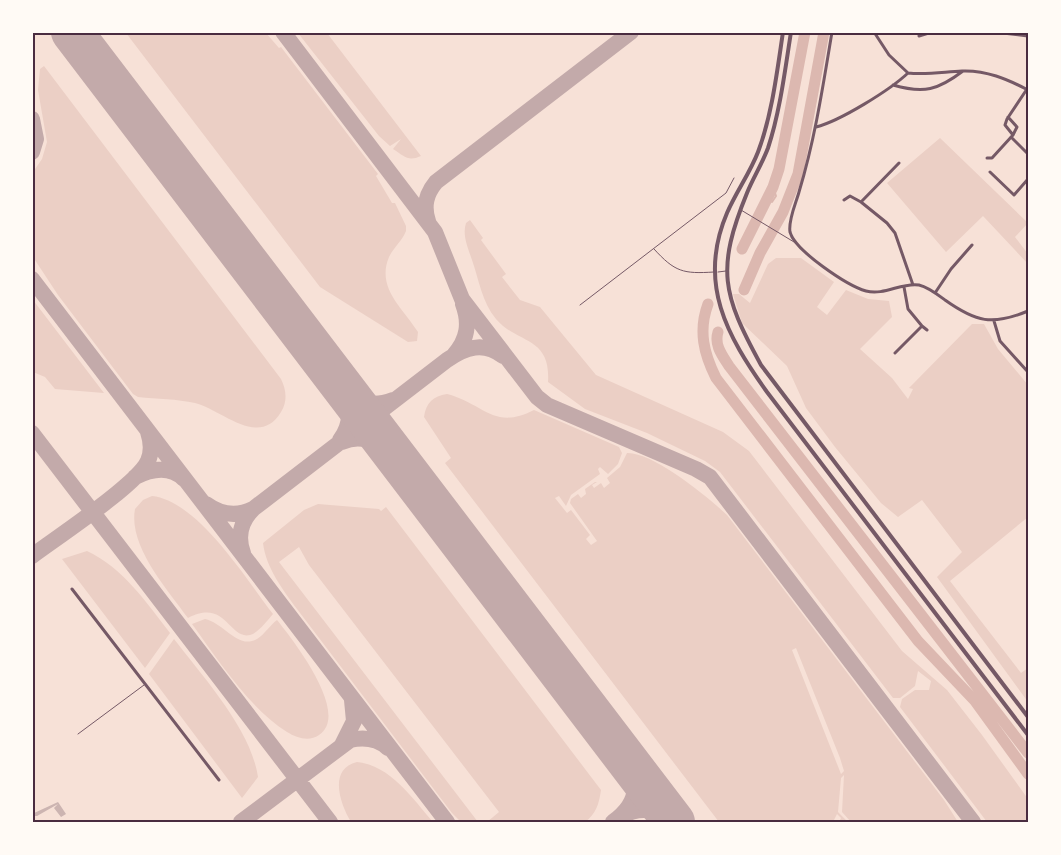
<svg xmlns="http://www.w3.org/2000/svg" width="1061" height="855" font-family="'Alegreya Sans',sans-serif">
<rect width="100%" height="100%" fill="#f7e1d7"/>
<path fill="#ebcfc5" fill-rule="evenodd" d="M126,33H266L279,48L281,47L378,174L376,176L392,203H395L406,226V231C402,241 394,247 389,257C376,288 403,308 418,332L417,341L408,342L320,287Z
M298,33H327L421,156C408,162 404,156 393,149L401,139L390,146L379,136Z
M44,66L281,379C286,389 288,401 281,412C259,449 221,409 195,403C177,399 157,399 138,397L133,394L58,295L33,257V172L42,159L47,142L38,90L40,69Z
M940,138L1028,223L1015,237L1028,254V264L983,216L946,252L887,183Z
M470,220L483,238L481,240L506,274L502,277L520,300L540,307L596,375L723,432L749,451L902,651L947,690L982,735L1028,799V822H987L900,707L902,699L915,690H929L931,681L918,671L915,686L900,698H893L720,472L705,461L647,433L585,409L548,382C551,336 517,344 496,319C482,302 479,280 472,260C468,248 462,235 466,223Z
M776,258H801L834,282L817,307L827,315L846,290L868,299L889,301L892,317L860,349L892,378L908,399L913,389L909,388L972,324H984L998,349L1028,385V517L950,581L1021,673L1028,668V702L937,577L962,552L922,500L898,517L881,503L835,447L806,408L787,366L742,323L733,294H739L750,303L768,264Z
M32,300H33L104,393L55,389L45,377L33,372Z
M447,394C483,403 494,431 534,410L619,447L622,453L618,464L608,474L600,467L598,469L600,474L571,495L566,506L559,496L555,498L567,513L571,510L590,535L586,539L591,545L597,541L570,503L571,499L578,494L581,498L586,494L585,489L595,482H597L592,485L594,488L601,483L604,488L610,483L607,478L620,467L627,453C653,452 708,497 727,515L944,800L958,822H851L842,812L844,775L841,778L838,812L848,822H839L841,818L837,814L833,822H719L445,463L451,458L424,417C426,403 433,396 447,394ZM796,648L840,758L844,771L841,774L792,650Z
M152,496C198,501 246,579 273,614C267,621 258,633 250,635C229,640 226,598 188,618C168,590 128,546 135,509L143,500Z
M318,504L379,509L381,511L386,507L601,790C599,804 596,814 585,822H487L499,812L309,565L299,547L279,562L478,822H461L452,813L297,609C283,590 266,568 263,543L304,510Z
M87,551C122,567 147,603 170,633L145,668L62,559Z
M205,619C224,623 238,650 257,639C265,634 270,625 277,620C293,640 351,714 319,735C309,742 297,738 287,732C250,709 218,660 192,624Z
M174,639C203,677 251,729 258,777L242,798L149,674Z
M357,762C390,765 413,799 433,822H351C340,804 328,769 357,762Z"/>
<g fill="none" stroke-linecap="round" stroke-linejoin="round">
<path stroke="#dcb8b0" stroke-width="2" d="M772,202L776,196L773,187"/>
<path stroke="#dcb8b0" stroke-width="11" d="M742,249L773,187L779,169L805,32
M744,290L760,253L783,212L798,174L824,32
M708,304C698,331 704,354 716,378L918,641L975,701L1028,774
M718,332C714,345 722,355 729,366L1028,753"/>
<path stroke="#c3aaaa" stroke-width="16" d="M283,32L435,232L462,299L537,397L547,405L696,469L710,477L973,822
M32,119L36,139L32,152
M428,221C423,206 426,194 436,182L631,32
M32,279L447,822
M454,355C468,339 470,323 463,304
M324,363C346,383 353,415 393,400
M32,433L330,822
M340,440C352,424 352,405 341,389
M342,442C366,431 385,446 399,464C403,469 407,477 411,478
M135,477C151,469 170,465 184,479
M206,504C221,515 237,517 253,509
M243,553C237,537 241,521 253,509L447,360C465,347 484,341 503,356
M32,556C56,538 138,484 148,461C152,452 151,441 148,432
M610,739C632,770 651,794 613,822
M342,745L354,721L352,700
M622,816C640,806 658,809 673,822
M241,822L350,740C364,737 377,738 388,748"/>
<path stroke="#c3aaaa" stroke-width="42" d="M72,32L674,822"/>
</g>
<path fill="#ccb4b1" d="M58,802L66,814L61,817L54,808L58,804L37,816H32V814Z"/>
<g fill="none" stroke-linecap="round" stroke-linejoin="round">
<path stroke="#755966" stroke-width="1" d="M741,210L794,242
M654,249C675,272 683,274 714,272
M718,272L726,271
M580,305L726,193L734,178
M78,734L144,685"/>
<path stroke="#755966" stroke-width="3" d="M832,32C823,86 815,139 799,192C796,203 788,220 790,232C795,251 848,286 866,291C884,296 902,282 919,285C928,287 937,294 945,300C976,322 992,326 1028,311
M874,32L889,55L908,73
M994,32L1028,36
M919,36L932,32
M908,73C926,75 943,72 962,71C986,70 1007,79 1028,90
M893,85C924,94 938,90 963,71
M1008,117L1017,127L1013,135
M816,127C840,121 890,90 908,73
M1011,137L1028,154
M987,158H992L1013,135L1005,125L1007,119L1027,89
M899,163L861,202L887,223L895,233L913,285
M990,172L1014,195L1028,179
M844,200L850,196L861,202
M935,293L951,269L972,245
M994,321L1000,341L1028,372
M922,326L927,330
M895,353L922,326L908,309L904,287
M72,589L219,780"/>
<path stroke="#755966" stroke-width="4" d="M783,32C777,72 772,115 758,152C750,173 736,192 727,213C697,283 727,336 767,392L1028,735
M791,32C785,70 780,112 768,148C762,164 753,178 747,193C716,269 722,294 761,365L1028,717"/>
</g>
<rect width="1061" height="855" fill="none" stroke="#fffaf5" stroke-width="68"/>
<rect x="34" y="34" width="993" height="787" fill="none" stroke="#4a2c40" stroke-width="2"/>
</svg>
